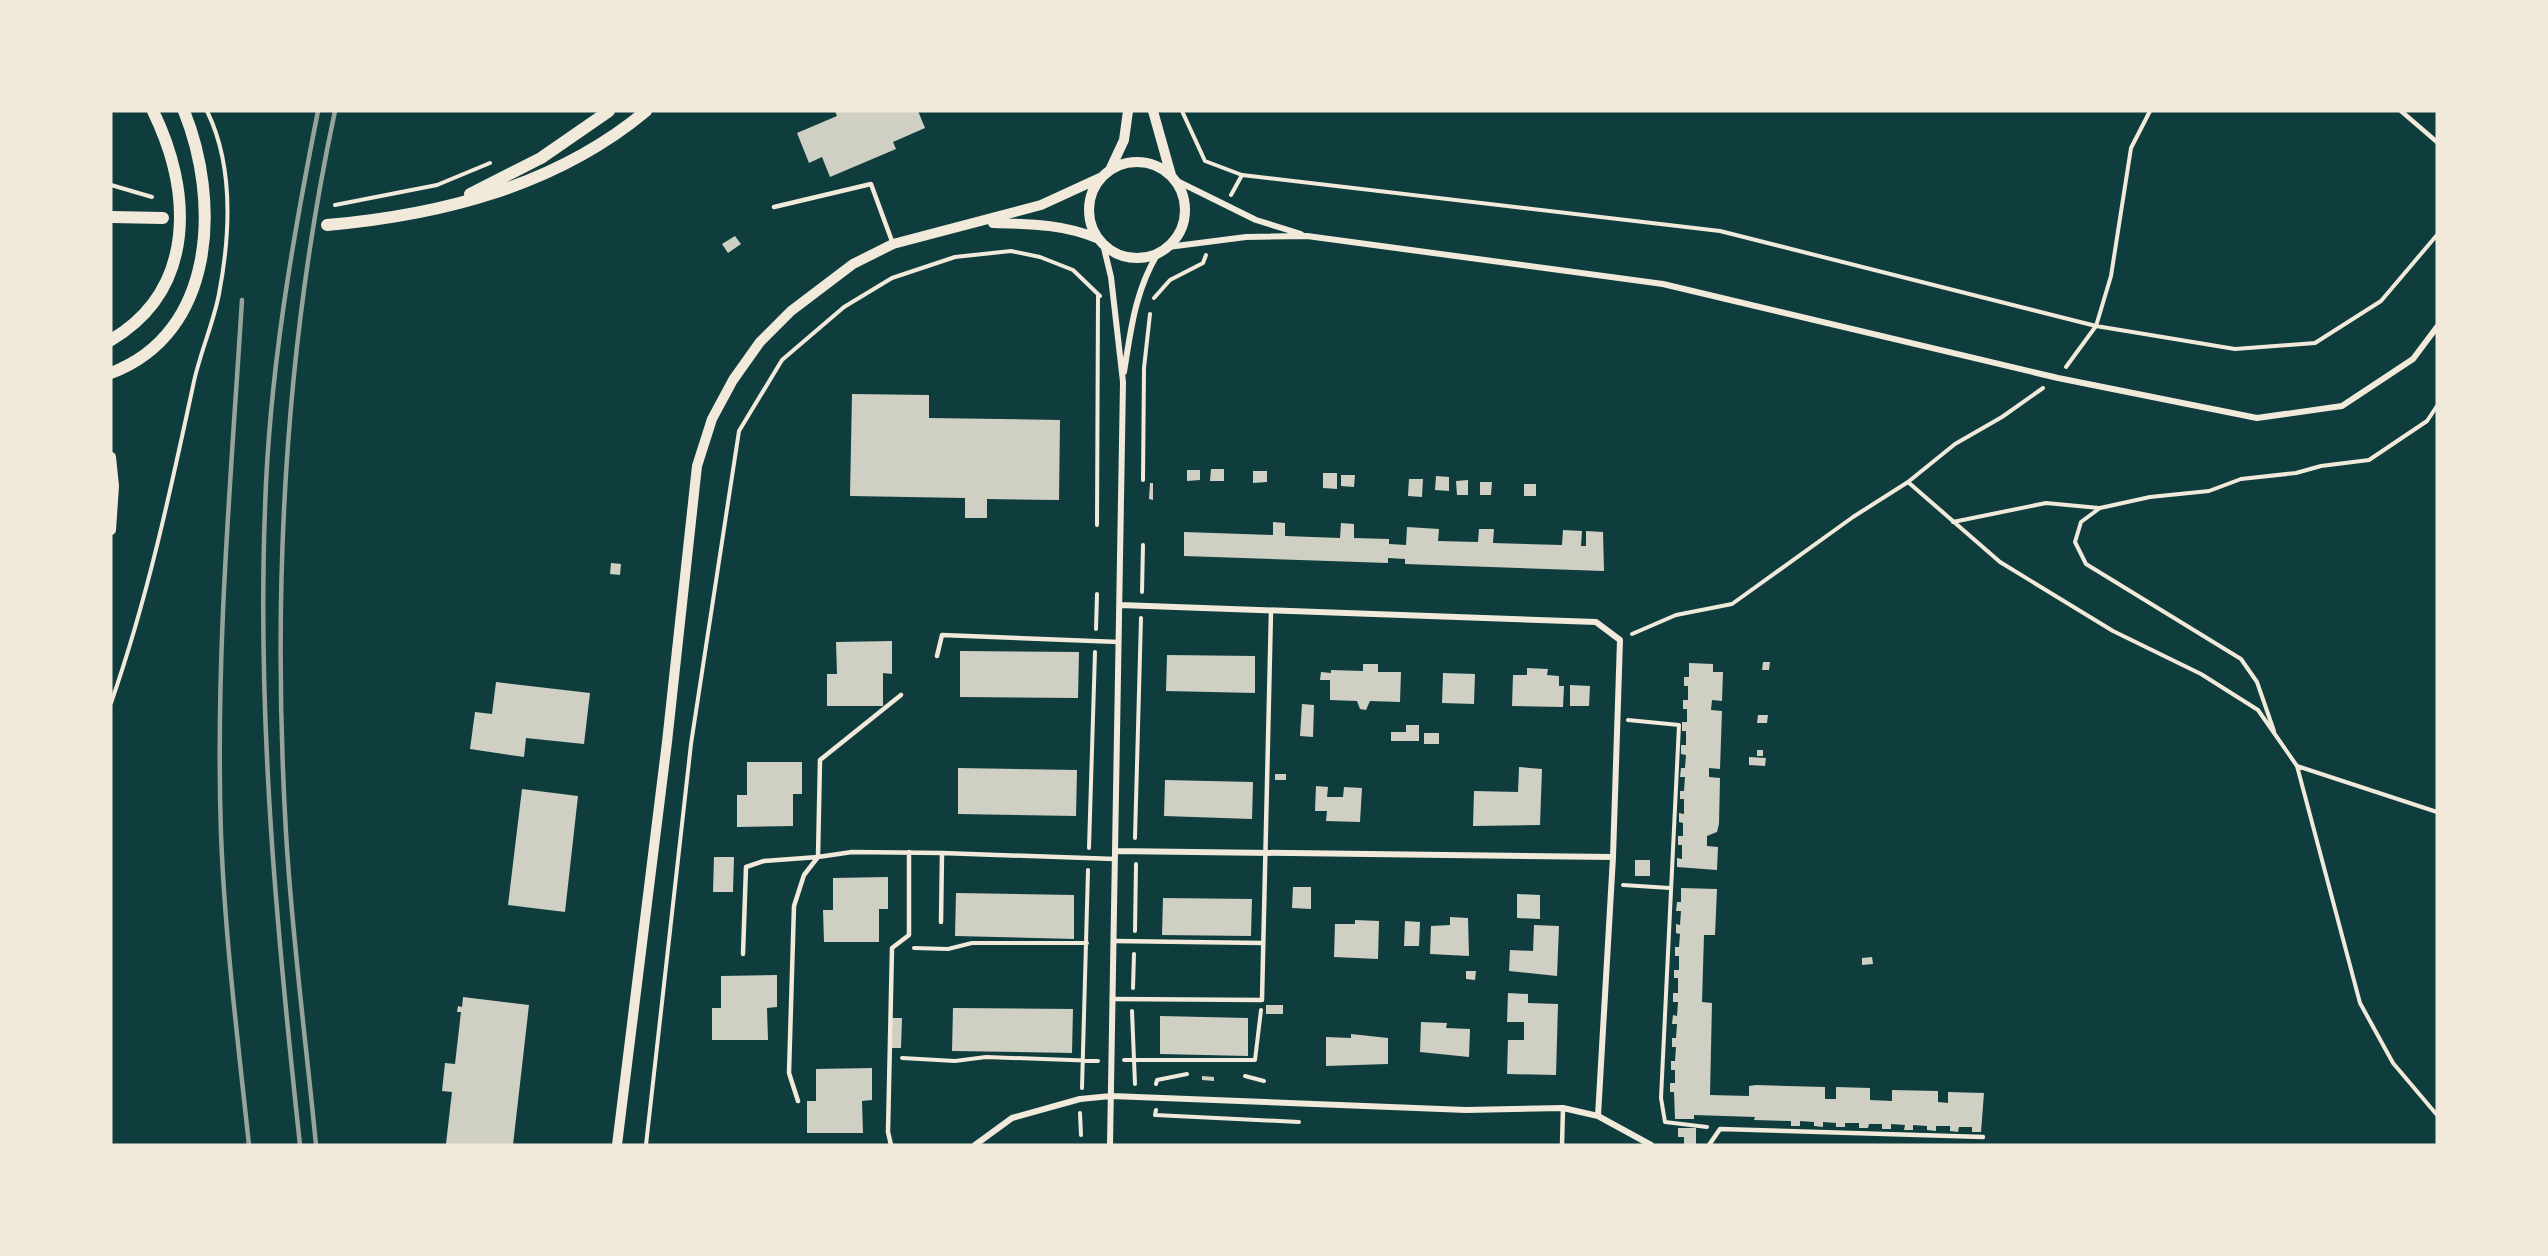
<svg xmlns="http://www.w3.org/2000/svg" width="2548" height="1256" font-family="'Titillium Web',sans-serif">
<rect width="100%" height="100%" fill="#0f3d3e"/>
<path fill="#cfcfc3" d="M835,111H918L925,128L893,142L896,149L830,177L822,157L809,163L797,133L837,116Z
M735,236L741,244L728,253L722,244Z
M852,394L929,395V418L1060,420L1059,500L987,499V518H965V498L850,496Z
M1211,469H1224V481H1210Z
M1187,470H1200V480L1187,481Z
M1253,471H1267V482L1253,483Z
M1323,473H1337V489L1323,488Z
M1341,475H1355L1354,487L1341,486Z
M1436,476L1449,477V491L1435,490Z
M1409,479H1423L1422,497L1408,496Z
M1468,480V495H1457L1456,481Z
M1480,482H1492L1491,495H1480Z
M1150,483H1153V500L1149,499Z
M1524,484H1536V496H1524Z
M1273,522L1285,523V536L1340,538L1341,523L1354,524V538L1389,539V544L1406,545L1407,527L1439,529L1438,541L1478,542L1479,529H1494L1493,543L1562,545L1563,530L1582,531L1581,546H1586V531L1603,532L1604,571L1405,564V559L1388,558V563L1184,556V532L1273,535Z
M611,563L621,564L620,575L610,574Z
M892,641V674L883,673V706H827V674H837L836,642Z
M960,651L1079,652L1078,698L960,697Z
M1167,655L1255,656V693L1166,691Z
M1763,662H1770L1769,670H1762Z
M1689,663L1713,664V672H1723L1722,701L1712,700L1711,710L1722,711L1720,769L1709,768V777L1720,778L1719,824L1717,832L1707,836V846L1718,847L1717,870L1677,867V858L1682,859V845H1678V836H1683V823L1679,822V813L1684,814V799H1680V791H1684L1685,777H1680L1681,768H1685L1686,755L1681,754V745H1686V731H1682V722H1687V709H1683V700H1688V686H1684V677H1689Z
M1363,664H1378V672H1401L1400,702L1370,701L1366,710L1360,709L1357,701L1330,700V680H1320L1321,672L1331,673V670L1363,671Z
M1527,668L1548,669L1547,675L1559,676V686H1564L1563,707L1512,706L1513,675H1527Z
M1443,673L1475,674L1474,704L1442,703Z
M496,682L590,693L584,744L526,738L524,757L470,749L475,712L492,714Z
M1570,685L1590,686L1589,706H1570Z
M1302,704L1314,705L1313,737L1300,736Z
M1758,715H1768L1767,723H1757Z
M1406,725H1419V741H1391V732H1406Z
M1424,733H1439V744H1424Z
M1757,750H1763V756H1757Z
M1749,757L1766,758L1765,766L1749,765Z
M747,762H802V794H793V826L737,827V795H747Z
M1519,767L1542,769L1540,825L1473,826L1474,791L1518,792Z
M958,768L1077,770L1076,816L958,814Z
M1275,774H1286V780H1275Z
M1165,780L1253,782L1252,819L1164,816Z
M1316,786L1328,787L1327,797H1343L1344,787L1362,788L1360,822L1326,821L1327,811H1315Z
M522,789L578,796L565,912L508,905Z
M714,857H734L733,892H713Z
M1635,860H1650V876H1635Z
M888,877V909H879V942H824L823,910H833V878Z
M1293,887H1311V909L1292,908Z
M1681,888L1717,889L1715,935H1704L1702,1002L1712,1003L1710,1095L1749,1096V1086L1756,1085L1825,1087V1099H1836V1087L1870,1088V1100L1892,1101V1090L1938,1091V1102L1948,1103V1092L1984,1093L1981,1132H1972V1127H1959L1958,1132L1950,1131V1126H1936V1131L1927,1130V1126L1913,1125V1130H1904L1905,1125L1891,1124V1129H1882V1124H1869L1868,1128H1859V1123H1845V1127H1836V1123L1823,1122V1127L1814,1126V1122L1800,1121V1126H1791V1121L1754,1120L1755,1117L1694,1115V1119H1675L1674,1092H1670V1083H1675V1070H1671V1061H1675L1676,1047H1672V1038H1676L1677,1024H1672L1673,1015L1677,1016L1678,1002H1673V993H1678V978H1674V970H1679V956H1675V947H1679L1680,934L1676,933V924L1680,925L1681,911H1676L1677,902H1681Z
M956,893L1074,895V939L955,936Z
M1517,894L1540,895V919L1517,918Z
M1163,898L1252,899L1251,936L1162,935Z
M1450,917L1468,918L1469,956L1430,954L1431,926L1450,925Z
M1355,920L1379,921L1378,959L1334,957L1335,924H1355Z
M1405,921L1420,922L1419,946H1404Z
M1534,925L1559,926L1557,976L1509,971L1510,950L1533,951Z
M1872,957L1873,964L1862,965V958Z
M1466,971H1476L1475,980L1466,979Z
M777,975V1007L767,1008L768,1040H712V1008H721V976Z
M1508,993L1528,994V1003L1558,1004L1556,1075L1507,1074L1508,1040H1524V1022H1507Z
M463,997L529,1005L513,1145L446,1144L452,1092L442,1091L445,1063L455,1064L461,1012H457L458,1006L462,1007Z
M1266,1005H1283V1014H1266Z
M953,1008L1073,1009L1072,1053L952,1051Z
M1160,1016L1248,1018V1056L1160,1054Z
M891,1018H902L901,1048H891Z
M1421,1022L1447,1023L1446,1028L1470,1029L1469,1057L1420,1052Z
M1351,1034L1388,1038V1064L1326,1066V1037L1351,1038Z
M872,1068V1100L862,1101L863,1133H807V1101H816V1069Z
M1202,1076L1214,1077V1081L1202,1080Z
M1678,1128H1696V1145H1684V1137H1678Z"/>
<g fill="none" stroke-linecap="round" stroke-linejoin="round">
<path stroke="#f1e9da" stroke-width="4" d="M1182,111L1205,161L1242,175L1720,231L2096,326L2235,349L2315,343L2381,301L2437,235
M111,185L152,197
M1231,195L1242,175
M335,205L437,185L490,163
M1154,298L1170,280L1203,263L1206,255
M2066,367L2096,326L2111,276L2131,148L2150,111
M1143,480L1144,368L1150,314
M1908,482L2000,562L2113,631L2201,674L2258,710L2297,766L2360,1003L2393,1063L2437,1115
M1953,522L2046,503L2099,508
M1097,525L1098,296
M1142,592L1143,545
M1096,629L1097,594
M1632,634L1676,615L1732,604L1853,517L1908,482L1955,444L2002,417L2043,388
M111,703C147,600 170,493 193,386C199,355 213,325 219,294C230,236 234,166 207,111
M1628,720L1679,725L1661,1098L1665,1122L1707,1127
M2274,731L2257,682L2241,659L2086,564L2075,542L2081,522L2100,508L2150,497L2209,491L2241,479L2296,473L2321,466L2369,460L2427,421L2437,406
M2297,766L2437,812
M1135,838L1141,618
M1089,848L1095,652
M1623,885L1670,888
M1135,931L1136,864
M914,948L948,949L972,943H1087
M1133,988L1134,954
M1132,1011L1135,1084
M902,1058L955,1061L986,1057L1098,1061
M1124,1060H1255L1261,1010
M1245,1076L1264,1081
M1156,1084L1157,1080L1187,1074
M1082,1088L1088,870
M1156,1110L1155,1115L1299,1122
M1080,1113L1081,1135
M646,1145L691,744L739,431L782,360L844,307L892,278L955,257L1011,251L1040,257L1073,270L1100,296"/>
<path stroke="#f1e9da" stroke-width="4.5" d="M2401,111L2437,142
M774,207L871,184L893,244
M937,656L942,635L1119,642
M941,922L942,853L1115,859
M1114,941L1263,943
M743,954L746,867L764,861L818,857L820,760L901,695
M1112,999L1262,1000L1271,611
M798,1101L789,1073L794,906L804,875L818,857L852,852L942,853
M891,1145L888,1132L892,948L909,935V852
M1562,1145L1563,1108
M1709,1145L1720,1129L1983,1137"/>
<path stroke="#f1e9da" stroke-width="6" d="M1177,181L1256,220L1301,234
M1103,244L1111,277L1123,382L1110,1145
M1168,247L1246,237L1307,236L1663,284L2058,378L2257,418L2342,406L2413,359L2437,327
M1124,372C1131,329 1135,291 1158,253
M1120,605L1596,622L1620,640L1613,857L1598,1116
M1115,851L1613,857
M975,1145L1012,1118L1080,1099L1111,1096L1466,1110L1563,1108L1598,1116L1651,1145"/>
<path stroke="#f1e9da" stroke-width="10" d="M1153,111L1171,175
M1089 210a48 48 0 1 1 96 0a48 48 0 1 1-96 0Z
M1110,170L1124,140L1128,111
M993,223C1030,224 1064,224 1099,239
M111,457L114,486L111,530
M617,1145L667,742L697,466L712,419L733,380L760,342L791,311L853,264L893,244L1041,205L1102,177"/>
<path stroke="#f1e9da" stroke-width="12" d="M470,194L541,158L609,111
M111,217L163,218
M327,225C441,215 556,186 646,111
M111,340C197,289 192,191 153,111
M111,373C217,333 220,200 184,111"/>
<path stroke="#97a49c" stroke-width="4.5" d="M242,300C231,478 215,655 221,834C225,938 238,1042 249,1145
M300,1145C277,933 257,722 265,509C269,375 292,242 318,111
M316,1145C306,1041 292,937 286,833C272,591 284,349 335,111"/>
</g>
<rect width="2548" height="1256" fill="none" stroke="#f1e9da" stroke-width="225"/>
</svg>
